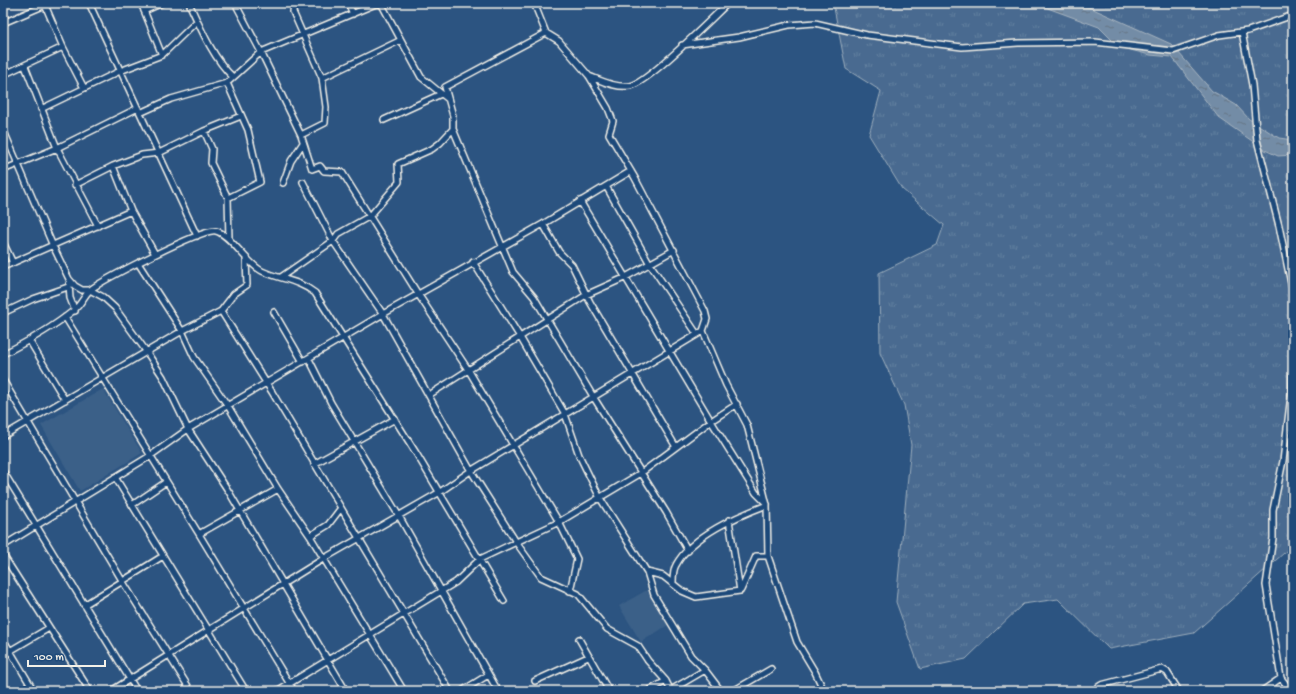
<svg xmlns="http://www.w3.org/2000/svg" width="1296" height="694" font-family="'Gochi Hand',sans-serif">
<defs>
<pattern id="grass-tufts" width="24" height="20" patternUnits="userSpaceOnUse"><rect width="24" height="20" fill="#496b90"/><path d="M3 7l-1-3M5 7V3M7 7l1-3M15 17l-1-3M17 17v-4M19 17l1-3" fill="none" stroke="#6481a0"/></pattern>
<pattern id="water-ripples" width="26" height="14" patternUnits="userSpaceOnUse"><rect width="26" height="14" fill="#738ca6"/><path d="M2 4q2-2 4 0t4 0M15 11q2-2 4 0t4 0" fill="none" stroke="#647484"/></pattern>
</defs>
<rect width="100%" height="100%" fill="#2c5481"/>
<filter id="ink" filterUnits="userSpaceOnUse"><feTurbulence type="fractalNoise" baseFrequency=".025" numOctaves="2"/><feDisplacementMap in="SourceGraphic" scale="8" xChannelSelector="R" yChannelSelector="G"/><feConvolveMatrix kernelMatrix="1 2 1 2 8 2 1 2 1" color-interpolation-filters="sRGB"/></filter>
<g filter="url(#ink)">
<path fill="#3b6088" d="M103,389L142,453L80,491L41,425Z
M647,590L668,625L641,642L619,606Z"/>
<path fill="url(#grass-tufts)" stroke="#9eaebc" d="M833,3H1293V545L1194,633L1109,649L1058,599L1023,604L966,659L920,669L896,602L911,445L904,405L880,353L879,273L937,245L944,225L902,189L869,135L881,91L846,69Z"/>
<path fill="url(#water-ripples)" stroke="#a7b4c0" d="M1034,3H1073L1091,8L1171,44L1212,91L1236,105L1249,119L1279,138L1293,140V155L1278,156L1265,150L1219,118L1172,57L1150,55L1119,47L1099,27Z"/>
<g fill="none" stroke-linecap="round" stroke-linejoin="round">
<defs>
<path id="street" d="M89,3L197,236
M141,3L162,55
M189,3C200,27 214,60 233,77
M235,3L261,52L301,135L312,169L320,166L324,171L342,172L418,294L469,371L559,522L577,559L570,591
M294,3L293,12L322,78L326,107L325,123L301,135
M348,3L353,14
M381,3L421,77L448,99
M45,5L63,47L84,88
M144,11L162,3
M3,14L6,22
M3,23L50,3
M1242,32L1252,85L1257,140L1279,226L1293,293
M546,33L445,87L453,116V129L513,272L534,297L594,398L666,512L688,551
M682,45L739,37L789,25L815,23L867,35L962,47L1018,43L1095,42L1173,51L1219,35L1248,31L1293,15
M25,66L57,148L98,226
M3,75L63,47
M589,76C602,81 616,88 630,86C647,84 712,18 728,3
M322,78L401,40
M227,83L248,130L260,182L228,198L229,239
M41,109L120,71L162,55L197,21
M140,113L171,99L227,83L261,52L378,3
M384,120L441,94
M3,129L53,246L69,279L75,286L82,290H90L103,297L115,308L146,351L163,377L188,429L229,492L346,691
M204,131L212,149L211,163L228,198
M113,166L131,211L155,254
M3,170L57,148L138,108
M303,182L333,241L383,314L471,471L518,545L541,577L578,594L607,629L638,646L648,661L666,681L671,691
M283,183L291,161L303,143
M75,185L113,166L142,155L159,153L204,131L241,116
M606,186L650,264L697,334
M580,201L711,421L756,493L767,504
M543,224L559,252L572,265L590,302L676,447
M3,242L13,263
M473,262L520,337L565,414L579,455L600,498L647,572L663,576L682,591L696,597L740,591
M138,263L182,331L194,357L228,406L278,489L310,536L404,691
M3,267L131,211
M281,277L333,241L338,234L370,216L399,182L398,164L432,149L440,143L453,129
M69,284L70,298L75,311
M221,311L272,392L450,691
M274,312L303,362
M3,313L33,299L68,287
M65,317L199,534L294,691
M703,331L726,385L747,425L767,505L768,556L797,642L815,672L824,691
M29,340L65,400
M3,354C27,342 52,328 73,311C80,306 84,296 90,290C104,279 203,228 216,231C230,234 246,263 262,271C279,279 299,280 315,293L416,453L504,601
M309,359L331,403L399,516L498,691
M3,380L123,582L191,691
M429,395L586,295L624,278L674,250
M3,436L182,331L221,311L234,294L247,285L246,259
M314,464L395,419
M3,471L137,691
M115,477L246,691
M132,505L166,482
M729,520L740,591
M199,534L278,489
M310,536L328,525L341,508
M3,546L150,456L188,429L383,314L543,224L631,171
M3,555L90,691
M647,572L654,595L691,656L705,670L721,691
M673,583C673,577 673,570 676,565C692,535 738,516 767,505
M741,590L756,556H768
M84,605L163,556
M3,639L34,691
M579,639L609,691
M3,655L49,628
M535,681L588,657
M671,690L705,670
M111,691L323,559L440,492L469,472L703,331L707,319L705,311L635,178L609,134L613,121L608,108L589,76L559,41L546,33L534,3
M277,691L456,582L480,559L559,522L641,473L711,421L737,404
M462,691L488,675
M648,691L666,681
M733,691L771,669
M1098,691V687L1101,685L1162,669L1167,672L1179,691
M1262,691L1281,678
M1291,691L1281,678L1266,585L1273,538V510L1283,461L1292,387L1293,360"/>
</defs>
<use href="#street" stroke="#f4f1e8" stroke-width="8"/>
<use href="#street" stroke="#1f4a7a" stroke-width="5"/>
</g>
</g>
<rect width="1296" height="694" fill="none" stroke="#1f4a7a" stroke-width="16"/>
<rect x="8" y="8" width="1280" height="678" fill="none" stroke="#f4f1e8" stroke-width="1.5" filter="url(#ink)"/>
<path d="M28 660v6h77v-6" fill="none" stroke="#f4f1e8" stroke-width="2"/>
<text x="34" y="660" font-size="12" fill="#f4f1e8" stroke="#1f4a7a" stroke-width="3" paint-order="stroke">100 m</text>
</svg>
